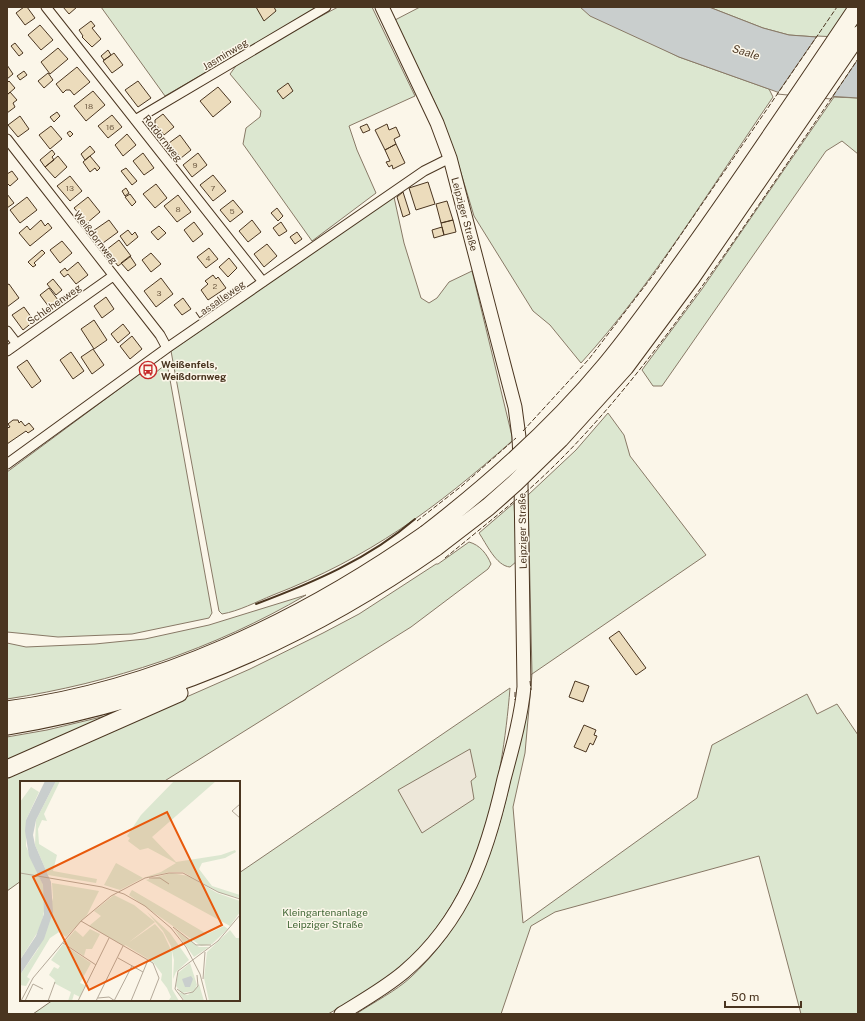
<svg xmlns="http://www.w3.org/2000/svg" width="865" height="1021" font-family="'Public Sans',sans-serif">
<rect width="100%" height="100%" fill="#fbf6e9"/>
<path fill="#dce7d0" stroke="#887966" d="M101,7H319L165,96Z
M338,7H372L415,96L349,126L357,150L376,193L312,241L243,144L246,128L260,117L261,111L230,74L241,59Z
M420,7H581L679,57L769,89L773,97C712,186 653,284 581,363L550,325L533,311L474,216L455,153L435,103L395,20Z
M709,7H858V40L789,35L763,28Z
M834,97L858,98V154L842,141L826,151L662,386H653L642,370L702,289Z
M394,197L404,243L421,298L429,303L437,298L449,282L472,271L512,436V441C436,508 369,558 273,595C256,602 239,611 222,614L219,611L171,351Z
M167,363L212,613L209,618L132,634L58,637L7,632V472L142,372L148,379Z
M608,413L624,435L630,456L706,555L532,674L525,753L513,807L523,923L697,798L712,745L807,694L817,714L837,704L858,735V1014H801L759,856L555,912L531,926L501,1014H356C374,1002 396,991 411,977C495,899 512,783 529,676L532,674L528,495L576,450Z
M514,503L517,561L510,567C496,566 486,543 479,533Z
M469,542C480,545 487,554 491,564L488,569L411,627L163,782H21V881L7,891V776L250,669L323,633L359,614L436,564H438Z
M306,595C214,649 112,683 7,699V643L26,647L95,644L145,639L209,625Z
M510,688C502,788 479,896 402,966C380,986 353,1000 328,1014H33L53,1000H239V873Z
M118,713L7,762V737L47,730Z"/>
<path fill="#ede7d9" stroke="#887966" d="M470,749L476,777L471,781L474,799L422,833L398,790Z"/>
<path fill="#c9cecd" stroke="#887966" d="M580,7H709L763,28L789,35L858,40V98L780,93L679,57L590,16Z"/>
<path fill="#fbf6e9" stroke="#887966" d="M817,36L858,38V59L831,99L777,94Z"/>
<path fill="#ecdcbc" stroke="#4a3520" d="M24,7H27L35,18L25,25L16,13Z
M63,7H77L69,14Z
M256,7H274L276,11L264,21Z
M91,21L95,26L92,28L101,39L92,47L82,37L83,36L79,30Z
M40,25L53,40L41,50L28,35Z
M15,43L23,53L19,56L11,46Z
M58,48L68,59L50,74L41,62Z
M108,50L111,55L104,60L101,56Z
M114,53L123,65L112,73L103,61Z
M7,65L13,74L7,79Z
M77,67L90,82L74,95L70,90H66L63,93L56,84Z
M24,71L27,75L20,80L17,76Z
M48,73L53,80L44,88L38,81Z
M9,81L15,88L7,95V83Z
M138,81L151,98L138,107L125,90Z
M288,83L293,91L283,99L277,91Z
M218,87L231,102L213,117L200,101Z
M93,91L105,105L86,121L74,106Z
M10,92L17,100L13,103L15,107L7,113V95Z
M57,112L60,116L54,122L50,117Z
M163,114L174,127L164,135L155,124V120Z
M112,115L122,127L108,138L98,126Z
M20,116L29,129L18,137L8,125Z
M367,124L370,130L363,133L360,127Z
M387,124L389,130L396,127L400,136L394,139L396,144L385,150L375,130Z
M51,126L62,139L50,149L39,135Z
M70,131L73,134L70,137L67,133Z
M127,134L136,145L123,156L115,145Z
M180,135L191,150L181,158L169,143Z
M396,144L405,163L393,169L392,165L389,167L386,162L390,161L385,150Z
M90,146L95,152L85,160L81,154Z
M52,150L55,154L52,157L54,160L45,167L40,160Z
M143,153L154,168L144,175L133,161Z
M198,153L207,165L192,177L183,165Z
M58,156L67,167L55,178L45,167Z
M90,156L100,168L97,171L95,168L90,172L83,162Z
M126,168L137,181L132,185L121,171Z
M12,171L18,179L10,186L7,183V174Z
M213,175L226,191L213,201L200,185Z
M70,176L82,191L70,201L57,186Z
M428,182L435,204L416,210L409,188Z
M156,184L167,198L155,208L143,194Z
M126,188L129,193L125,196L122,191Z
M403,192L410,214L403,217L397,197Z
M7,194L14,203L7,208Z
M130,194L136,202L132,206L125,197Z
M178,195L191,212L177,222L164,206Z
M27,197L37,210L20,223L10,210Z
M88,197L100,212L87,223L74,208Z
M233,200L243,212L230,222L220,210Z
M447,201L453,220L441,223L436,204Z
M277,208L283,216L278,221L271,213Z
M41,220L45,226L48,223L52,228L30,246L19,233L27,226L30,230Z
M109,220L118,232L103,243L93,231Z
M252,220L261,232L248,242L239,231Z
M453,220L456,232L444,235L441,223Z
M194,222L203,234L193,242L184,230Z
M281,222L287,231L279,236L273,228Z
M159,226L166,233L158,240L151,232Z
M442,227L444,235L434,238L432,230Z
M128,230L132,235L135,232L138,237L127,246L120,236Z
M297,232L302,239L295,244L290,237Z
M119,240L131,256L118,266L106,250Z
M62,241L72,253L60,263L50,250Z
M267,244L277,256L264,267L254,254Z
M209,248L218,259L206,268L197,257Z
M42,250L45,253L34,263L36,265L33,267L28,262Z
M151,253L161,264L151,272L142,260Z
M130,256L136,265L128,271L121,263Z
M229,258L237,268L228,277L219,267Z
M78,262L88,275L76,284L68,274L64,277L60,272L65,268L67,271Z
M213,275L216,279L218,277L226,288L208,300L201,290L208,284L205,281Z
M161,278L173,294L156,307L144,291Z
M53,279L62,290L56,295L47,284Z
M9,284L19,298L7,307V285Z
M49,288L58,300L49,307L40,295Z
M106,297L114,309L102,318L94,306Z
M183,298L191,309L182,315L174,305Z
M24,307L34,321L23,330L12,315Z
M94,320L107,340L94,349L81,329Z
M123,324L130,333L118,343L111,334Z
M132,336L142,349L130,359L120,346Z
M93,349L104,365L92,374L81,357Z
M71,352L84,371L73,379L60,360Z
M27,360L41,381L32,388L17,367Z
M13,420H18L19,423L21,421L25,426L29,423L34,429L28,433L26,431L7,444V428L10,427L8,424Z
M619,631L646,668L636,675L609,638Z
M575,681L589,686L583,702L569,697Z
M584,725L596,730L594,735L597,736L593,745L590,743L586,752L574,747Z"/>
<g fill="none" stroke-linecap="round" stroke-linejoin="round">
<defs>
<path id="street" d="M46,7L263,282
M135,120L326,7
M7,139L160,335L167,348
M7,331L17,344
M7,351L113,276
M7,464L167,348L424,171L450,158"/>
<path id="secondary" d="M341,1014C362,1001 385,988 404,972C465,920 487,854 504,779C512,749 521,718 524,687L521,484L519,437L515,407L450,158L437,123L382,7"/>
<path id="highway" d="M7,710C158,690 302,621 426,534
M7,726C165,701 306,638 436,547
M7,769L179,693"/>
</defs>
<use href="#street" stroke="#4a3520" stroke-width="11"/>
<use href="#secondary" stroke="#4a3520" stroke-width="15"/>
<use href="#highway" stroke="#4a3520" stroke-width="19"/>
<use href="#street" stroke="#fbf6e9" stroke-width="9"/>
<use href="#secondary" stroke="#fbf6e9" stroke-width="13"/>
<use href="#highway" stroke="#fbf6e9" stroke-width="17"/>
<defs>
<path id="highway-bridge" d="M426,534C492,483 553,429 606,365C636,329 663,290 691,251C748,171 803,89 858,7
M436,547L488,507L515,483L560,439L625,367L691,278L858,35"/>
</defs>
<use href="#highway-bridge" stroke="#4a3520" stroke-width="19" stroke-linecap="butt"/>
<use href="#highway-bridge" stroke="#fbf6e9" stroke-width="17"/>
<path stroke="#4a3520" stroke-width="1" stroke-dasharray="5 2" stroke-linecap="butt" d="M523,431L589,359L654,274L837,7
M525,493C603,424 665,339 725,254C770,189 814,124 858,59
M417,521L463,485L516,438
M445,558L517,499
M530,681L531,690
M515,692V700"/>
<path stroke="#4a3520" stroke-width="2" d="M256,604C312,583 369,559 415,519"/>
</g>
<defs>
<symbol id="bus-ring" viewBox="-11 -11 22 22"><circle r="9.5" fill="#fbf6e9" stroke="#c62828" stroke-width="1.5"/><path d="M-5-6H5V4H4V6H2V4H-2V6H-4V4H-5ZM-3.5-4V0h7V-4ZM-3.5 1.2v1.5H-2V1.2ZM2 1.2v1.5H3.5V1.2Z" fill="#c62828"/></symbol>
</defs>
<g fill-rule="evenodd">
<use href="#bus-ring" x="138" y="360" width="20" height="20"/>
</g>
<g text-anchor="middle" stroke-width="3" stroke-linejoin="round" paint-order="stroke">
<g font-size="8" fill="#725f47">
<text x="89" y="109">18</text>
<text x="110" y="130">16</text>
<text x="195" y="168">9</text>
<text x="70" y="191">13</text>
<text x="213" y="191">7</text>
<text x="178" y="212">8</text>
<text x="232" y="214">5</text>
<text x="208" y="261">4</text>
<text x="215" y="289">2</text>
<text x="159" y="296">3</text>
</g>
<g font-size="10" fill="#4a3520" stroke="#fbf6e9">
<text transform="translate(225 54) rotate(-31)" y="4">Jasminweg</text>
<text transform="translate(163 138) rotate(52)" y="4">Rotdornweg</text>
<text transform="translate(465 214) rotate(75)" y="4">Leipziger Straße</text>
<text transform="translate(96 237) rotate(52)" y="4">Weißdornweg</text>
<text transform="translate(220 299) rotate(-35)" y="4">Lassalleweg</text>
<text transform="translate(54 304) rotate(-35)" y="4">Schlehenweg</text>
<text transform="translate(522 531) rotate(-91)" y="4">Leipziger Straße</text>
</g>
<g font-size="10" font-weight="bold" fill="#4a3520" stroke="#fbf6e9" text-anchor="start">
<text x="161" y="368">Weißenfels,<tspan x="161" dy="12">Weißdornweg</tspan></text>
</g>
<g font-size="10" fill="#436837" stroke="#fbf6e9">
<text x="325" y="916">Kleingartenanlage<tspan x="325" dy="12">Leipziger Straße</tspan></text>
</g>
<g font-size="11" font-style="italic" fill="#4a3520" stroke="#fbf6e9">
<text transform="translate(746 52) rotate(17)" y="4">Saale</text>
</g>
</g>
<g transform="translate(20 781)">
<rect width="220" height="220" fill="#fbf6e9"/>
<path d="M36,0H40L24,33L27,40L22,39L18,48L19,63L37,74L33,90L77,98L76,102L28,94L15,64L16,39ZM154,0H196L132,56L156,81L201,74L215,69L216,71L205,77L182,82L179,88L192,105L220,114V117L200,112L163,91H150L123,97L100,109L84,104L96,82L123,97L141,91L156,82L128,67L120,69L108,60L110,57L107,55L121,34ZM11,6L19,11L6,39V65L23,104L25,125L21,146L0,179V21ZM151,92L169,95L197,112L220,120V131L210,145L126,99ZM32,102L79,110L67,134L46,156L39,151L30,157L9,192L7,196L10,198L6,205L0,204V194L18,168L33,117ZM112,109L187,153L204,145L208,148L192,163L181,165L109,114ZM94,114L114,124L135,141L104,165L69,145L81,135L74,130ZM127,131L150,152L169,179L156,191L153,198L154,179L151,165L143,150ZM135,143L143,152L152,171V208L159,220L149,219L151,216L147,207L141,199L142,193L133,181L105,164ZM70,148L80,153L72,168H66L64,175L44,162L55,149L63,156ZM154,148L179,166H189L174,176ZM210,149L216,157H220V220H189L184,197L187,171ZM43,163L71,182L60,202L65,204L60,216L54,213L52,220H48L51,211L34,202L35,199L29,194L34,186L38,188L40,185L31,179ZM170,182L177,204L173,210L162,212L156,205L158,192ZM179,203L184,220H165L158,211L168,214Z" fill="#dce7d0"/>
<path d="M25,0H36L16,39L13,54L15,64L31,101L33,131L24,158L0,194V179L16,155L24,133L23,104L9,75L5,50L6,39ZM171,195L173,198L170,206H165L162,198Z" fill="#c9cecd"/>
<path fill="none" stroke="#b4a999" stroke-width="1" d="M220,23L212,30L220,37M0,92L82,106L104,113L125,125L151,147L166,166L180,193L187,220M129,97H140L149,103M61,140L133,182L139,197L130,220M153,146L176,164H191M43,162L76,184M98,177L123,191M183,198L185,171M157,208L164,213L173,211L178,205L177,194M78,217L89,216L95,220M1,220L13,197L61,140L91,115L125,97L149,92H163L198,111L220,118M5,220L13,203L23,208M28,220L35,201M58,220L89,157M76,220L103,165M94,220L112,185M111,220L128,179M164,220L155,208L158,190L198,160L220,134"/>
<path fill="#e8590c" fill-opacity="0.15" stroke="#e8590c" stroke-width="2" d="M147,31L202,144L69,209L13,96Z"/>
<rect width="220" height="220" fill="none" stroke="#4a3520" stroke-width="2"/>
</g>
<rect width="865" height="1021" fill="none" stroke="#4a3520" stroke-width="16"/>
<path d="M725 1001v6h76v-6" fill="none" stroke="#4a3520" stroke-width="2"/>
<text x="731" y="1001" font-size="12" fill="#4a3520" stroke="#fbf6e9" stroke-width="3" paint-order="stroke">50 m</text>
</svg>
